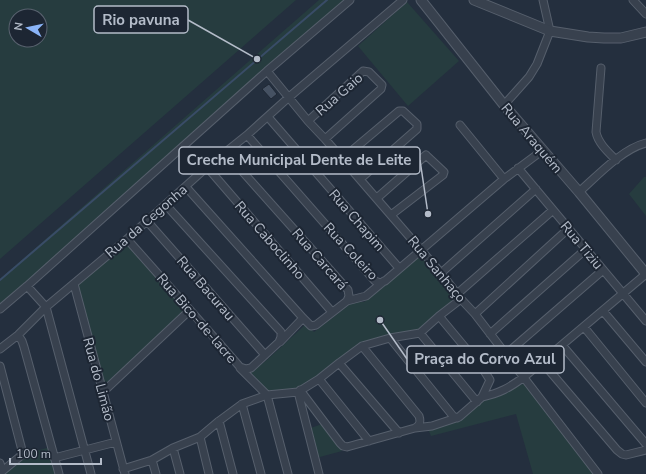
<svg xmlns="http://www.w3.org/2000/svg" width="646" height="474" font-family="'Nunito Sans',sans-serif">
<rect width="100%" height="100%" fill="#242f3e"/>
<path fill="#263c3f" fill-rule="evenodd" d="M0,0H296L0,259ZM16,16H40V40H16Z
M319,0H346L0,306V279Z
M407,2L459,61L408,106L358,46Z
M644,177H646V216L629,194Z
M127,241L188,310L104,389L75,285Z
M420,254L457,298L419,330L383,337L324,371L300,388L295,389L269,392L251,373L268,359L306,324L314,332L353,302H364Z
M523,384H526L594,474H533L516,414L431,436L428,429L458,419L477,403Z
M322,424L342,451L316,458L308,429Z
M51,447L58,474H0L23,454Z"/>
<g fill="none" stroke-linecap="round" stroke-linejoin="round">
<path stroke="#394c67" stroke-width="2" d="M0,280L327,0"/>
</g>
<path fill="#455162" stroke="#1f2835" d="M269,84L277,94L271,99L262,89Z"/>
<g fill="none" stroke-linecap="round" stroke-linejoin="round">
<defs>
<path id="minor" d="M633,0L646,14
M601,68L596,132C598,143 608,152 616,160
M267,71L308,121L325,139L421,250L441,273L461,299L475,314L598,474
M504,105L529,77L537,64L550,31L543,0
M268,117L399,268
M308,121L363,71L369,72L382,85L381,89L325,139
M460,125L504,179
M247,135L375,281L380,283L385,281L504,179L543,150
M342,159L399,111H403L417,124V129L360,179
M207,167L332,312
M518,168L646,321
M186,187L303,318L311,326L316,325L347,301L349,296L348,290L226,153
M579,192C597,176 622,149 646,143
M377,198L426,155L427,156L444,172L443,175L391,215
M147,221L265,355
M127,239L190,310L240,367L246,369L251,368L279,342L281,337V332L166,205
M441,273L536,189
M74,284L125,474
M27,286L46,307L91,474
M457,294L553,210
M347,301L366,296L384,281
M0,309L27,286L267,71L350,0
M603,311L646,362
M475,314L569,228
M584,327L646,403
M420,333L477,402
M490,334L586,249
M18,335L22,341L24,347L59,474
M390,338L453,416L457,418L459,417L482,397L490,380L483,369L439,316
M280,342L303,318
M562,345L646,444
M0,349L18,335L46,307L127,239L207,167L247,135L288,98L403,0
M506,354L603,270
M542,362L617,450L622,454L626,455L646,450
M339,363L399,433
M0,366L23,454L0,473
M240,368L267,395L288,474
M319,379L369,441
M300,390L340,443L343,446L347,447L415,428C420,425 421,422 419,416L362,346
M103,392L190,310
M298,392L319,474
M482,397C500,393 509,388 524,377L646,274
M242,404L261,474
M219,421L233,474
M415,428L432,426L459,417
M200,437L209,474
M173,448L180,474
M54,458L116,442
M152,460L156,474
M0,463L2,471
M123,469L152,460L173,448L200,437L219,421L242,404L267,395L298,392L319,379L339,363L362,346L390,338L420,333L439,316L461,299"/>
<path id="tertiary" d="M421,0L504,105L579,192L646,274
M474,0L550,31L588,37L604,38H621L646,32"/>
</defs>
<use href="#minor" stroke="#565f6c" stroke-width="9"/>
<use href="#tertiary" stroke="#565f6c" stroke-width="11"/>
<use href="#minor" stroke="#38414e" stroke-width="7"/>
<use href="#tertiary" stroke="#38414e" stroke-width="9"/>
</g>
<g text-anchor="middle" stroke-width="4" stroke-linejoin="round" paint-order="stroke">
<g font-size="14" fill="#b4bcc9" stroke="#1d2633">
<text transform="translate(339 94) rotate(-41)" y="5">Rua Gaio</text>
<text transform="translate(532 138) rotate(50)" y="5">Rua Araquém</text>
<text transform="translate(357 220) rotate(49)" y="5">Rua Chapim</text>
<text transform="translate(146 221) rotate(-41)" y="5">Rua da Cegonha</text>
<text transform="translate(270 240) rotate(49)" y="5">Rua Caboclinho</text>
<text transform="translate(582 245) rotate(50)" y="5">Rua Tiziu</text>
<text transform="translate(351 251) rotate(47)" y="5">Rua Coleiro</text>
<text transform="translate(320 259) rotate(49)" y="5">Rua Carcará</text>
<text transform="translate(437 269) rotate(50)" y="5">Rua Sanhaço</text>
<text transform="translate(206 288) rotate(49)" y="5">Rua Bacurau</text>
<text transform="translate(197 318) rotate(49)" y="5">Rua Bico-de-lacre</text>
<text transform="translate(99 379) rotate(75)" y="5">Rua do Limão</text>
</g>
</g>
<path fill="none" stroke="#b4bcc9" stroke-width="1.5" d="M257 59L188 20M428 214L420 160M380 320L407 359"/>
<g fill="#b4bcc9" stroke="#1d2633" stroke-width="1.5">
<circle cx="257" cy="59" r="4"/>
<circle cx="428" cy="214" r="4"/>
<circle cx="380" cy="320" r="4"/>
</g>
<g fill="#1d2633" stroke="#b4bcc9" stroke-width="1.5">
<rect x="94" y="6" width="94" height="27" rx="4"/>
<rect x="179" y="147" width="241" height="27" rx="4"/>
<rect x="407" y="346" width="157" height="27" rx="4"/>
</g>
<g font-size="15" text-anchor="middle" font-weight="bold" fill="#b4bcc9">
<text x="141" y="25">Rio pavuna</text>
<text x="299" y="165">Creche Municipal Dente de Leite</text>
<text x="485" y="364">Praça do Corvo Azul</text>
</g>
<g transform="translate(28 28) rotate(279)"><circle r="19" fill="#1d2633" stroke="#59626f"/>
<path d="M0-3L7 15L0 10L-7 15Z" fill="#8ab4f8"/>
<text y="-6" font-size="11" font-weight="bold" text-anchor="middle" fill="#b4bcc9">N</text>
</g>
<path d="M10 458v6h91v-6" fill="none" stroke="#b4bcc9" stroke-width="2"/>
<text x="16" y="458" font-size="12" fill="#b4bcc9" stroke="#1d2633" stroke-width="3" paint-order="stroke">100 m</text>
</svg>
